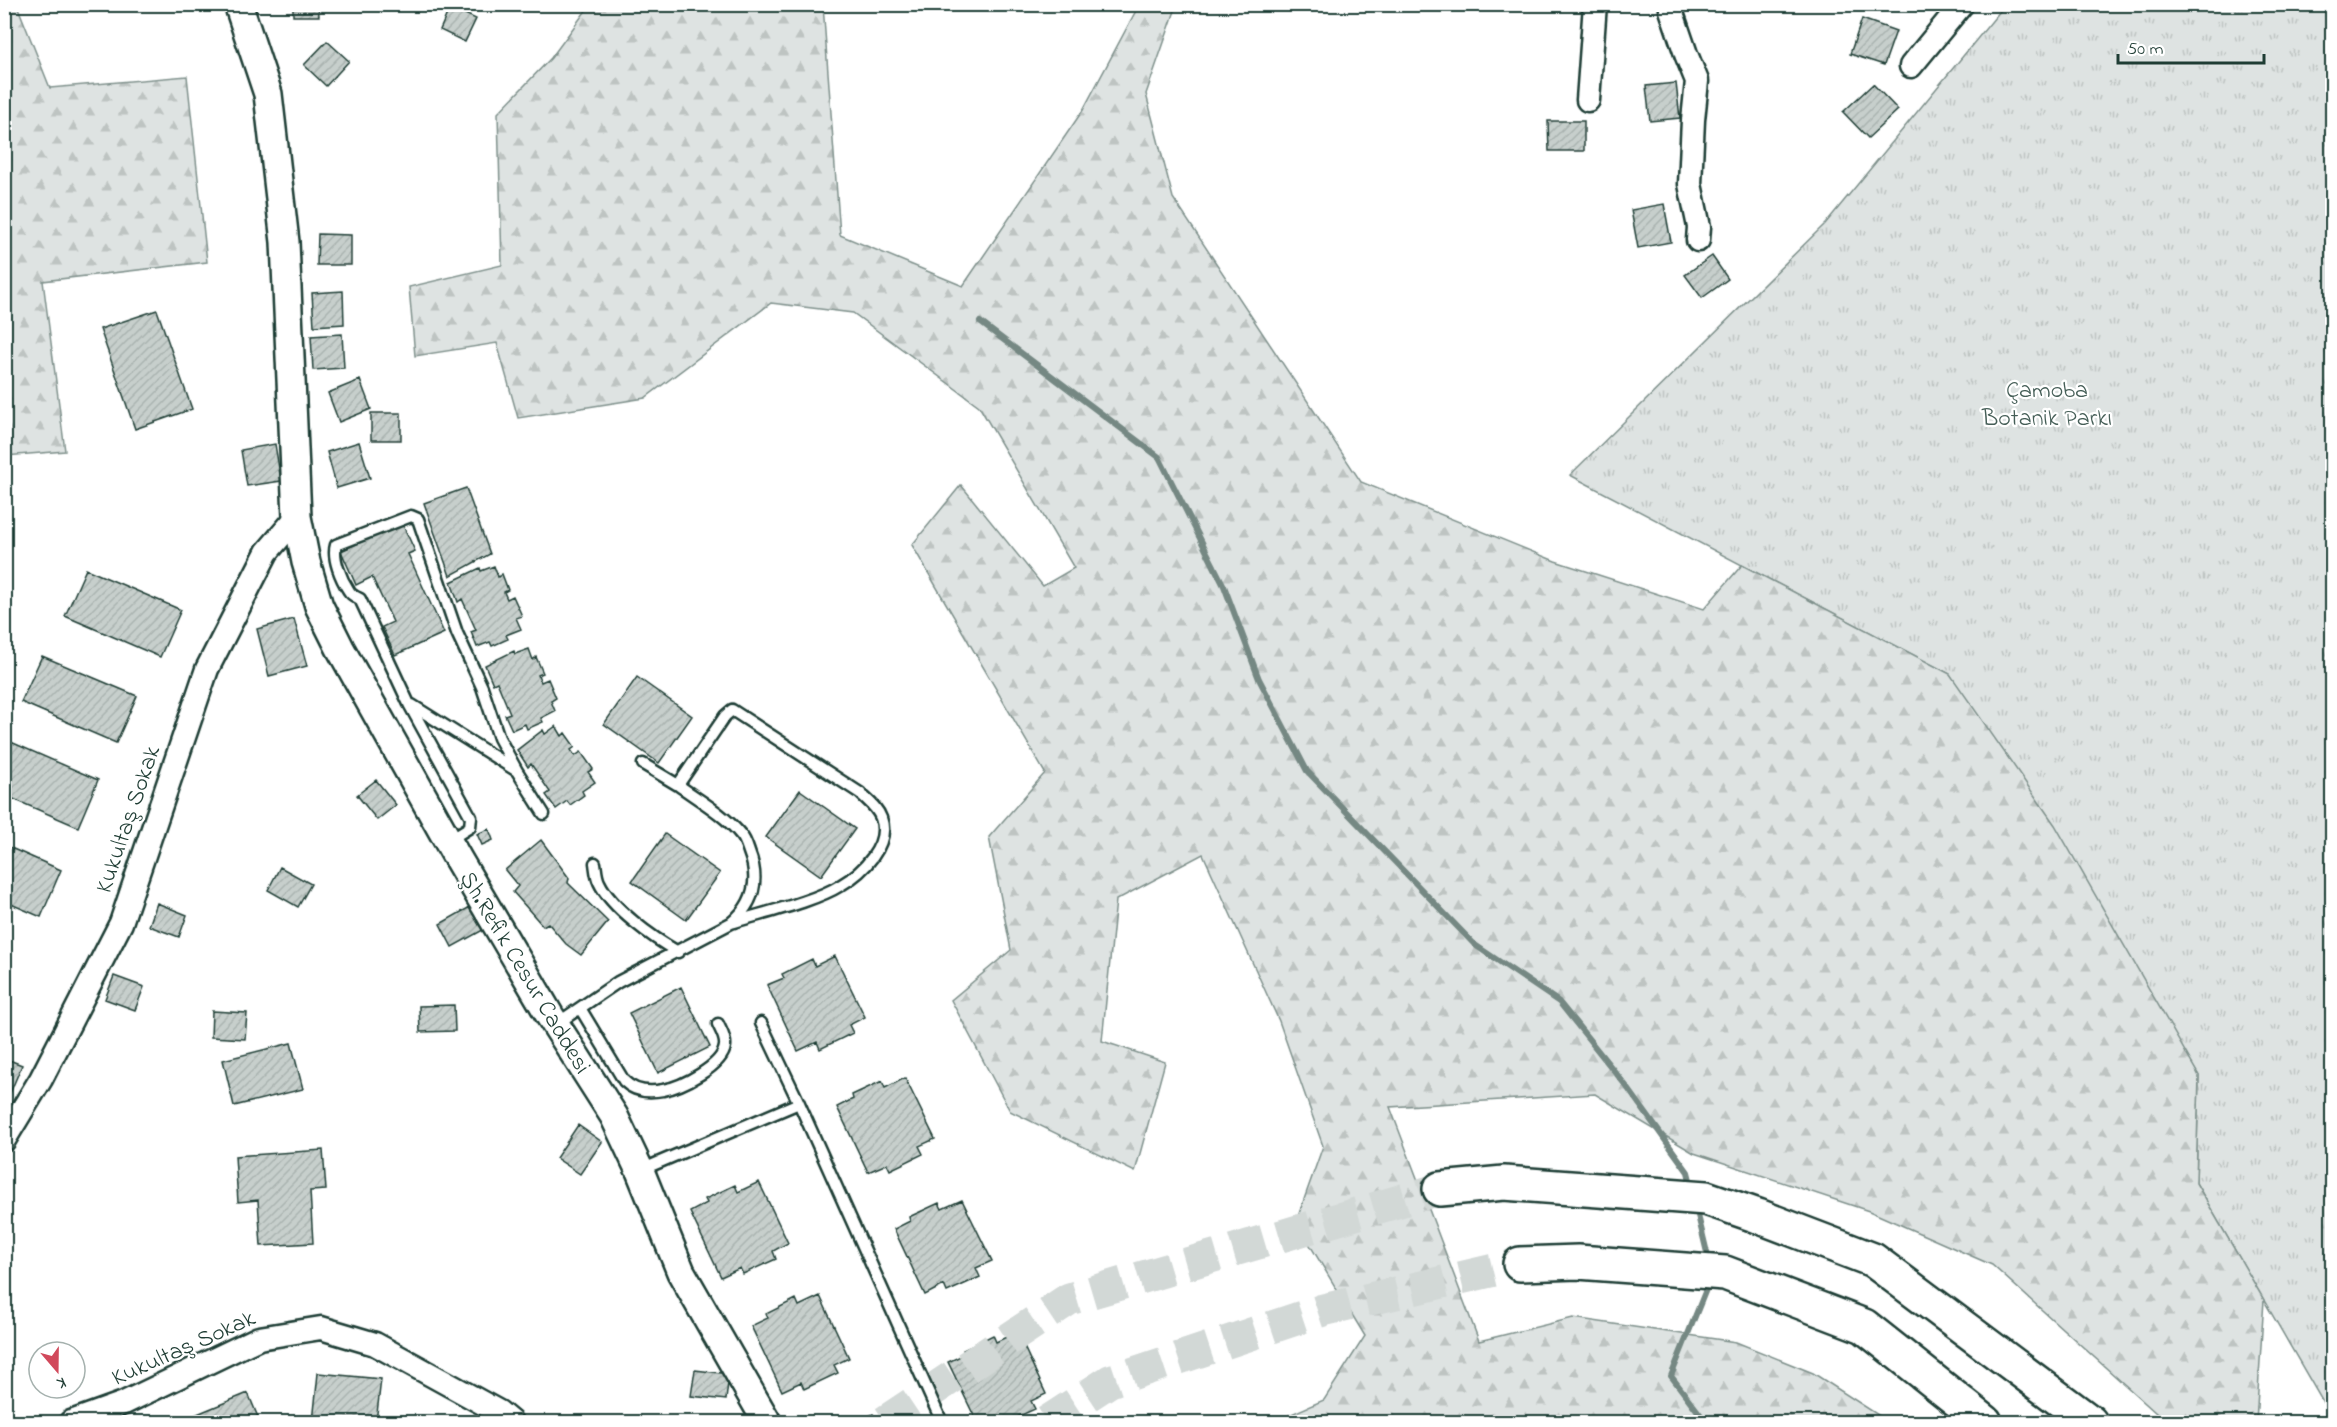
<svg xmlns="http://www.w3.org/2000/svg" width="2337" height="1427" font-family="'Indie Flower',sans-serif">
<defs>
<pattern id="grass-tufts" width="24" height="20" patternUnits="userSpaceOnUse" patternTransform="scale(1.5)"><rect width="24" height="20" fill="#dee3e2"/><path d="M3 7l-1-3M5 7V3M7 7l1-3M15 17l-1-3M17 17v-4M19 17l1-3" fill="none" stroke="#bec4c2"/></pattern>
<pattern id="forest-firs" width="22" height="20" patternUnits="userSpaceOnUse" patternTransform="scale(1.5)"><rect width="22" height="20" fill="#dee3e2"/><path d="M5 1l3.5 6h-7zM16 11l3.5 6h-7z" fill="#bec4c2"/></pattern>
<pattern id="building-hatch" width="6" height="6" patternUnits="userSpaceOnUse" patternTransform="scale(1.5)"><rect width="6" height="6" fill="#c7cfcc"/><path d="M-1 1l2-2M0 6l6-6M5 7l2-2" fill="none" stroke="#aab3b0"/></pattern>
</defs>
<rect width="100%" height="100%" fill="#fff"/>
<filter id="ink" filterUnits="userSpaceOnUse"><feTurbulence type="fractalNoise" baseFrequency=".0167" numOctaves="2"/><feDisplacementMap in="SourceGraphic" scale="12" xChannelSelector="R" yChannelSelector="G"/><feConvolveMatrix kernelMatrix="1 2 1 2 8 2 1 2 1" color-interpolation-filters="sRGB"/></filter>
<g filter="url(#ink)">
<path fill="url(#grass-tufts)" stroke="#7e908b" stroke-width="1.5" d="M2005,5H2332V1418L2196,1183L2199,1076L1950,674L1570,475L1825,224Z"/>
<path fill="url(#forest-firs)" stroke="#7e908b" stroke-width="1.5" d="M17,5L50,88L187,76L207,262L43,281L65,451L5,456L4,5Z
M590,5H823L840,235L963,286L1083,110L1139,5H1177L1146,94L1173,198L1361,482L1555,561L1704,609L1742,565L1950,674L2055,825L2199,1076L2196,1183L2264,1300L2256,1422H2166L1992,1265L1869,1211L1694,1153L1595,1094L1390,1107L1479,1341L1573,1318L1736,1342L1813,1373L1889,1422H1273L1324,1400L1365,1336L1296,1222L1323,1146L1279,1021L1203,854L1116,900L1102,1041L1165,1062L1135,1172L1010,1111L951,1000L1011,950L989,837L1045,773L912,545L961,485L1043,586L1074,568L979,406L853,313L771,303L645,398L518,418L497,343L415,356L409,287L502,265L498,113L551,58Z"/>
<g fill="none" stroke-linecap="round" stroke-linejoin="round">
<path stroke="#758883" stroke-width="6" d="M980,322L1159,457L1224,586L1259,679L1307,771L1475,945L1559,1002L1627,1087L1688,1172L1692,1188
M1696,1207L1709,1261
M1706,1422L1671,1376L1709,1282"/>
</g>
<path fill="url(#building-hatch)" stroke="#1f3d34" stroke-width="1.5" d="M293,4H318L319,16H293Z
M450,7L476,19L465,42L440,30Z
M1862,19L1896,31L1884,65L1850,54Z
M327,41L349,61L326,86L304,65Z
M1676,83L1680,118L1650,121L1646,86Z
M1873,84L1898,110L1868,138L1843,112Z
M1548,121H1584V151H1549Z
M1664,204L1671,242L1638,248L1631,210Z
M318,234L351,235V265H317Z
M1712,256L1728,279L1702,298L1685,275Z
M343,291L344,324L314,326L312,293Z
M157,310L192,409L135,429L100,329Z
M342,334L344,368L313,370L311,336Z
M360,380L371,409L339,422L328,393Z
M371,413H401V440H371Z
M359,442L370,478L337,488L327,452Z
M275,444L281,481L247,486L241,450Z
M466,488L490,554L450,576L424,503Z
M402,523L415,551L408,554L444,633L395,655L382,627L393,622L372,577L356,585L341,551Z
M494,566L498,577L502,574L508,590L504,592L507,599L513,596L522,616L516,618L521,629L506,635L508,639L492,646L490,642L477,647L471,632L476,630L462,599L458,602L451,582L480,568L481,571Z
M86,569L181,610L160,657L65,616Z
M294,619L307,666L269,676L257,629Z
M529,649L533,660L536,657L543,673L538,675L541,682L548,679L556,698L551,701L555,711L541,718L543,722L527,729L525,724L512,730L505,715L510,713L497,682L493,684L485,665L514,651L515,654Z
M42,656L137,696L116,743L21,702Z
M637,677L692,716L659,763L604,724Z
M556,726L562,736L565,733L575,747L571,750L575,756L581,752L593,769L588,772L595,782L582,791L584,795L570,805L567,801L556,809L546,795L550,792L531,764L528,767L517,750L543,730L545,734Z
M4,739L98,780L78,827L4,795Z
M376,780L396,805L377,820L357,795Z
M800,790L855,829L821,876L766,837Z
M489,829L493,840L482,845L477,834Z
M665,834L720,873L686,920L632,881Z
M541,840L569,878L568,883L608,922L581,955L566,944L548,923L543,926L513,892L518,886L505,870Z
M4,845L61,870L41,917L4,901Z
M280,867L311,884L298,907L268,890Z
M157,903L187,915L179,937L149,926Z
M470,907L483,930L452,947L440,924Z
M835,956L865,1017L849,1025L853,1033L820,1049L817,1042L798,1051L767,985L784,978L782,974L812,959L815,966Z
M114,976L144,987L135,1010L105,999Z
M681,987L710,1047L658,1073L629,1013Z
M454,1005L455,1031L420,1032L419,1006Z
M212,1011L247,1013L245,1039L211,1037Z
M291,1043L303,1089L234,1106L223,1060Z
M4,1058L22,1065L10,1093L4,1091Z
M905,1078L935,1139L919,1146L923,1154L890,1170L887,1164L868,1172L837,1107L853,1099L852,1095L882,1081L885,1088Z
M578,1125L602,1142L580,1174L556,1158Z
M323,1150L326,1190L310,1191L313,1243L261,1246L258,1200L238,1202L235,1156Z
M759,1182L788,1243L773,1251L776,1259L743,1274L740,1268L721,1277L690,1212L707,1203L705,1199L735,1185L738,1192Z
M962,1200L992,1261L976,1268L980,1277L947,1292L944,1285L925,1295L894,1229L910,1221L909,1217L939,1203L942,1209Z
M820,1296L849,1358L834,1365L838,1373L804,1389L801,1382L782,1391L751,1326L768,1318L766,1314L796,1299L799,1306Z
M1017,1332L1046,1394L1031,1401L1035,1409L1006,1422H1000L998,1418L989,1422H977L948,1362L965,1354L963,1350L993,1335L996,1342Z
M695,1370L729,1374L726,1400L691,1396Z
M318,1373L381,1379L376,1422H313Z
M248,1393L260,1422H192L190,1417Z
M873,1414L877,1422H857Z"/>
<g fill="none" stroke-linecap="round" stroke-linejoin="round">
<path stroke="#d2d8d6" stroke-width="33" stroke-dasharray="33 16" stroke-linecap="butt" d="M885,1422L1069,1299L1440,1189
M1047,1422L1110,1381L1323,1310L1520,1264"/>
<defs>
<path id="service" d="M412,705L517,771L544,814
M643,764L678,785
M449,840L470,827L471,817L409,704L360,599C356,597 351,595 349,591C341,579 332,558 336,545L411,516L418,519L457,633L482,687L499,738L517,771
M595,863C596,869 596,876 599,882C611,908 653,938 678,952
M580,1008L624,1081C634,1091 648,1093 663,1090C681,1087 723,1066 725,1046C726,1038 721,1031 718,1024
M761,1023L799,1103L940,1418
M555,1025L618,982L731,923C754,904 760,880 749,852C747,846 745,839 741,835C725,815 699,800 678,785L725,716L732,710L860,793C868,801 877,807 881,818C891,845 862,873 841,885C814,902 763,913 731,923
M641,1170L799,1103"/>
<path id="minor" d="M1671,4V10L1686,54L1697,81L1693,120L1690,184L1699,227L1698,240
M1911,66L1962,4
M1588,100L1595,4
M4,1140L41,1079L121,923L207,669L267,552L297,517
M71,1422L124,1403L259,1338L321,1328L375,1344L499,1412L511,1422"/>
<path id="tertiary" d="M238,4L268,94L285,242L297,517L306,562L319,606L340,648L458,859L550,1016L614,1116L640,1171L681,1272L767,1422"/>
<path id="primary" d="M1440,1189L1504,1183L1706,1198L1758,1216L1873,1260L2090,1422
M1520,1264L1578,1262L1725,1273L1864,1326L1985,1422"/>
</defs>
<use href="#service" stroke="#1f3d34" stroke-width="15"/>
<use href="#minor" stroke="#1f3d34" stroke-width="27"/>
<use href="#tertiary" stroke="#1f3d34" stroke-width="32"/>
<use href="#primary" stroke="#1f3d34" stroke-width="38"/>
<use href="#service" stroke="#fff" stroke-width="10"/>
<use href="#minor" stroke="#fff" stroke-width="22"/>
<use href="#tertiary" stroke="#fff" stroke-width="27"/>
<use href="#primary" stroke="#fff" stroke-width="33"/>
</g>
</g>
<g text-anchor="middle" stroke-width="4.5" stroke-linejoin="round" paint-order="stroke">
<g font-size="24" fill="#455e57" stroke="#fff">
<text x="2047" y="397">Çamoba<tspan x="2047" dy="28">Botanik Parkı</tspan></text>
</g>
<g font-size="24" fill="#1f3d34" stroke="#fff">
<text transform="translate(127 819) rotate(-71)" y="8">Kukultaş Sokak</text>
<text transform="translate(526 972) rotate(59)" y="8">Şh.Refik Cesur Caddesi</text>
<text transform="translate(183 1347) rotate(-24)" y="8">Kukultaş Sokak</text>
</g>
</g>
<rect width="2337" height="1427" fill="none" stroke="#fff" stroke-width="24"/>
<rect x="12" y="12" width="2313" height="1403" fill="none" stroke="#1f3d34" stroke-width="2" filter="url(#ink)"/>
<g transform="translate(57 1370) rotate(160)"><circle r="28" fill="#ffffff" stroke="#a5b1ae" stroke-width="1.5"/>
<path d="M0-4.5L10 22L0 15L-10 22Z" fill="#d1495b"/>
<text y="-9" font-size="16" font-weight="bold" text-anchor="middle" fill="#1f3d34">K</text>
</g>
<path d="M2118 54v9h146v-9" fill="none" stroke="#1f3d34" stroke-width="3"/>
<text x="2127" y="54" font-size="18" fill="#1f3d34" stroke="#ffffff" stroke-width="4.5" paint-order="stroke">50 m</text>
</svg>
